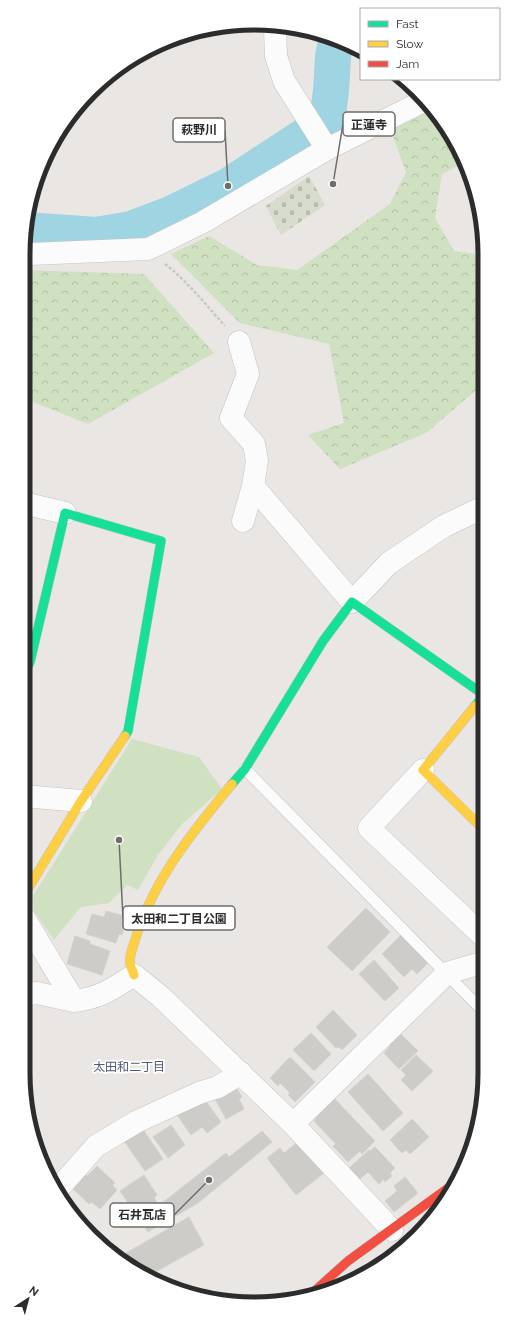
<svg xmlns="http://www.w3.org/2000/svg" width="508" height="1327" font-family="Raleway,'Noto Sans JP',sans-serif">
<defs>
<pattern id="forest-crowns" width="20" height="18" patternUnits="userSpaceOnUse"><rect width="20" height="18" fill="#cfe1c0"/><path d="M2 6a3 3 0 1 1 6 0M12 15a3 3 0 1 1 6 0" fill="none" stroke="#b2c1a5"/></pattern>
<pattern id="cemetery-stones" width="16" height="16" patternUnits="userSpaceOnUse"><rect width="16" height="16" fill="#d7dccc"/><path d="M2 7V4a2 2 0 0 1 4 0v3zM10 15v-3a2 2 0 0 1 4 0v3z" fill="#b9bdaf"/></pattern>
</defs>
<rect width="100%" height="100%" fill="#e9e6e3"/>
<path fill="url(#forest-crowns)" d="M432,108L461,152L464,163L442,174L435,218L454,251L483,255V384L426,433L340,469L308,435L344,423L329,344L240,323L171,254L209,236L257,265L297,270L390,204L406,172L391,131Z
M23,270L144,274L214,353L88,424L23,398Z"/>
<path fill="url(#cemetery-stones)" d="M309,176L325,205L281,235L266,206Z"/>
<path fill="#cfe1c0" d="M132,739L199,757L222,789L182,824L158,855L138,890L127,885L109,903L81,907L54,940L34,911L33,896Z"/>
<g fill="none" stroke-linecap="round" stroke-linejoin="round">
<path stroke="#9fd4e3" stroke-width="36" d="M26,230L96,235L131,229L173,213L228,186L327,121L331,91L333,57L336,41"/>
</g>
<path fill="#ceccc9" stroke="#d4d2cf" d="M366,908L390,932L352,971L327,947Z
M106,911L128,917L122,935L119,934L116,943L86,934L92,914L104,917Z
M402,934L429,962L417,974L412,969L404,977L382,954Z
M75,936L90,941V944L110,951L102,975L67,964Z
M374,960L399,988L385,1001L359,974Z
M333,1010L357,1035L342,1050L339,1047L336,1048L316,1027Z
M311,1033L331,1054L314,1071L293,1050Z
M400,1033L418,1051L399,1069L384,1053L391,1045L389,1043Z
M416,1055L433,1071L412,1091L401,1080L406,1075L401,1070Z
M290,1057L315,1082L295,1102L288,1095L290,1093L280,1083L278,1086L270,1078Z
M368,1074L403,1113L383,1131L348,1092Z
M236,1087L242,1097L239,1099L244,1109L226,1119L215,1099Z
M331,1095L375,1141L362,1154L360,1151L348,1162L333,1146L336,1144L314,1121L317,1117L313,1112Z
M205,1100L221,1122L207,1133L202,1127L191,1135L177,1115Z
M412,1119L429,1137L410,1154L406,1150L402,1153L390,1140Z
M171,1125L185,1145L168,1158L153,1137Z
M142,1128L163,1159L145,1171L124,1141Z
M262,1131L272,1142L198,1203L174,1217L162,1203L226,1153L229,1157Z
M299,1141L324,1173L296,1195L267,1158L280,1148L284,1153Z
M375,1147L395,1168L390,1173L392,1176L385,1182L383,1179L379,1184L368,1172L360,1179L349,1168L369,1150L370,1151Z
M97,1166L115,1183L112,1185L117,1190L100,1209L92,1202L89,1204L72,1188L84,1174L87,1176Z
M144,1175L157,1195L154,1198L168,1219L148,1232L120,1191Z
M405,1177L418,1193L394,1212L385,1201L397,1191L394,1186Z
M189,1217L204,1245L148,1276L139,1273L119,1257Z
M91,1224L104,1245L84,1228Z"/>
<g fill="none" stroke-linecap="round" stroke-linejoin="round">
<defs>
<path id="lane" d="M245,769L485,1013"/>
<path id="street" d="M327,149L426,100
M23,253L30,254L148,249L203,222L327,149L284,81L276,56L275,28
M239,342L248,374L231,418L254,444L257,461L253,486L352,602L389,563L444,526L484,507
M23,503L65,513
M243,521L253,486
M423,770L369,828L485,938
M23,796L81,801
M23,916L74,1001C101,998 112,989 134,975L161,997L293,1124L392,1230
M23,995L37,993L74,1001
M293,1124L447,973L485,962
M59,1188L96,1146L136,1122L199,1093L218,1087L241,1073"/>
<path id="fast" d="M23,677L30,662L65,513L161,541L128,731L125,736
M232,784L245,769L323,641L352,602L484,695L475,706"/>
<path id="slow" d="M475,706L423,770L484,830
M23,897L81,801L125,736
M134,975C133,971 130,967 130,963C129,954 134,945 136,937C154,879 194,830 232,784"/>
<path id="jam" d="M309,1296L348,1261L451,1186"/>
</defs>
<use href="#lane" stroke="#c4c3c3" stroke-width="12"/>
<use href="#street" stroke="#c4c3c3" stroke-width="23"/>
<use href="#fast" stroke="#c4c3c3" stroke-width="10"/>
<use href="#slow" stroke="#c4c3c3" stroke-width="10"/>
<use href="#jam" stroke="#c4c3c3" stroke-width="10"/>
<path stroke="#c7c7c6" stroke-width="2.5" stroke-dasharray="3 2" stroke-linecap="butt" d="M165,264C188,282 206,305 225,326"/>
<use href="#lane" stroke="#fcfbfb" stroke-width="11"/>
<use href="#street" stroke="#fcfbfb" stroke-width="22"/>
<use href="#fast" stroke="#16e098" stroke-width="9"/>
<use href="#slow" stroke="#ffcf43" stroke-width="9"/>
<use href="#jam" stroke="#f24e42" stroke-width="9"/>
</g>
<g text-anchor="middle" stroke-width="3.5" stroke-linejoin="round" paint-order="stroke">
<g font-size="12" fill="#515a79" stroke="#fff">
<text x="129" y="1071">太田和二丁目</text>
</g>
</g>
<path d="M0 0H508V1327H0ZM254 30H254A224 224 0 0 1 478 254V1073A224 224 0 0 1 254 1297H254A224 224 0 0 1 30 1073V254A224 224 0 0 1 254 30Z" fill="#fff" fill-rule="evenodd"/>
<path fill="none" stroke="#2c2c2c" stroke-width="5" d="M254 30H254A224 224 0 0 1 478 254V1073A224 224 0 0 1 254 1297H254A224 224 0 0 1 30 1073V254A224 224 0 0 1 254 30Z"/>
<path fill="none" stroke="#6e6d6c" stroke-width="1.5" d="M333 184L343 124M228 186L225 130M119 840L123 918M209 1180L174 1215"/>
<g fill="#6e6d6c" stroke="#fff" stroke-width="1.5">
<circle cx="333" cy="184" r="4"/>
<circle cx="228" cy="186" r="4"/>
<circle cx="119" cy="840" r="4"/>
<circle cx="209" cy="1180" r="4"/>
</g>
<g fill="#fff" stroke="#6e6d6c" stroke-width="1.5">
<rect x="343" y="112" width="52" height="24" rx="4"/>
<rect x="173" y="118" width="52" height="24" rx="4"/>
<rect x="123" y="906" width="112" height="24" rx="4"/>
<rect x="110" y="1203" width="64" height="24" rx="4"/>
</g>
<g font-size="12" text-anchor="middle" font-weight="bold" fill="#2c2c2c">
<text x="369" y="129">正蓮寺</text>
<text x="199" y="134">萩野川</text>
<text x="179" y="923">太田和二丁目公園</text>
<text x="142" y="1219">石井瓦店</text>
</g>
<rect x="360" y="8" width="140" height="72" fill="#ffffff" stroke="#ababab"/>
<rect x="368" y="21" width="20" height="6" fill="#16e098" stroke="#ababab"/>
<text x="396" y="28" font-size="12" fill="#2c2c2c">Fast</text>
<rect x="368" y="41" width="20" height="6" fill="#ffcf43" stroke="#ababab"/>
<text x="396" y="48" font-size="12" fill="#2c2c2c">Slow</text>
<rect x="368" y="61" width="20" height="6" fill="#f24e42" stroke="#ababab"/>
<text x="396" y="68" font-size="12" fill="#2c2c2c">Jam</text>
<g transform="translate(28 1299) rotate(36)" stroke="#ffffff" stroke-width="3" paint-order="stroke">
<path d="M0-3L7 15L0 10L-7 15Z" fill="#2c2c2c"/>
<text y="-6" font-size="11" font-weight="bold" text-anchor="middle" fill="#2c2c2c">N</text>
</g>
</svg>
